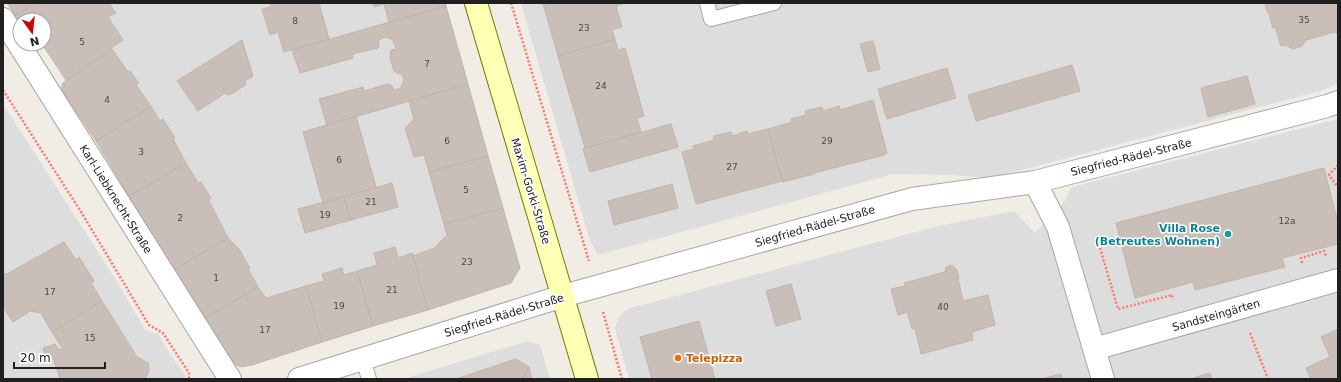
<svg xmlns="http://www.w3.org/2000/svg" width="1341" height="382" font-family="'DejaVu Sans',sans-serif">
<rect width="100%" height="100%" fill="#f1ede5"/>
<path fill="#dedddd" d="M7,3H445L520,268L511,283L252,365L241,367L233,363L203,319L96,141L62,89V85L66,80L42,44H44V20H20V24Z
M521,3H1338V84L1320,91L991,178L950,175L893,174L598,255L590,241Z
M3,104L116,280L145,330L158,334L172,357L186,376L182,379H3Z
M1338,119V379H629L615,328L619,317L627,309L938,226L1014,211L1035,233L1064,202L1072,187Z
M528,341L540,345L550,379H403Z"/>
<path fill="#cabfb8" stroke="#c4b3a6" d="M7,3H36L15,15Z
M36,3H109L116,13L108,17L123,40L66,80L42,44H44V20H20V24L15,15Z
M270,3H319L329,39L284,52L278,32L270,35L262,9L271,7Z
M372,3H445L446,6L389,22L384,4L374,7Z
M543,3H621L622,4L616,6L622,27L612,30L615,39L558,56Z
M1265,3H1338V34L1334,32L1306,40L1302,46L1293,49L1286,45L1281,46L1275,27L1273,28L1269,14L1266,9Z
M446,6L468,84L327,125L319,99L363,87L364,91L388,84L392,86L393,90L401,88L404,80L402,74H399L394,71L390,57L391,50L396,49L393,40L386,37L378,40L379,44L378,48L352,54L353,58L300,73L292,50Z
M615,39L618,50L625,48L644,116L637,118L641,132L585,148L558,56Z
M242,40L253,76L245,81L246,85L229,95L225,93L198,111L177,81Z
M873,41L880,69L868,72L860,44Z
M112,49L128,72L130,71L139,83L136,85L151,106L96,141L64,93L62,89V85L64,82Z
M1072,65L1080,91L976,121L968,95Z
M947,68L956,98L887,119L878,89Z
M1247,76L1255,104L1208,117L1201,88Z
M468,84L488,156L429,172L424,155L414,157L405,128L414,119L409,101Z
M873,100L887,153L884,154V155L814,173V174L783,182L768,129L792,122L791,119L806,115L805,111L822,107L823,111L839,106L840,110Z
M151,106L160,121L163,119L175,138L173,139L186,163L129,196L96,141Z
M356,116L376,187L323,203L303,132Z
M671,124L678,147L590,172L583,149Z
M768,129L782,181L696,204L682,152L694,149L693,146L714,140L713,136L731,132L732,136L747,131L748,134Z
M488,156L503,208L444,224L429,172Z
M186,163L198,183L201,182L211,198L208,199L228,238L174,270L129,196Z
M1324,168L1338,223V244L1282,258L1285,267L1195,290L1193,282L1135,298L1116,223Z
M392,183L398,207L351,220L344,197Z
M672,184L678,208L614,225L608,201Z
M344,197L351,220L305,233L298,209Z
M503,208L520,268L511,283L428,310L413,256L434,248L447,235L444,224Z
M228,238L239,249L250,268L248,269L258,287L203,319L174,270Z
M64,242L76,260L79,257L94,281L91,283L102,301L52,332L41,313L30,311L13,322L3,307V274L4,273L5,275Z
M395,247L398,258L412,253L428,310L373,326L357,271L377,265L374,253Z
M952,265L957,270L959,277L958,279L963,301L988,295L995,325L972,332L973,340L921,354L915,328L912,329L907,312L898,315L891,289L905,286L904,283L945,272L946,267Z
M342,268L344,275L357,271L373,326L322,342L306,286L324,281L322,274Z
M791,284L801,319L776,326L766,291Z
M306,286L322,342L252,365L241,367L233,363L203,319L258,287L266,298Z
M102,301L137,357L148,363L149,371L145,379H60L52,355L46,358L43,348L55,344L59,350L63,349L52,332Z
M699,321L715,379H652L640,337Z
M1338,329V379H1311L1306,368L1330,357L1321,337Z
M516,359L529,367L522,379H456Z
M529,367L532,379H522Z
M1210,373L1212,379H1190Z
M1061,374L1062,379H1041Z"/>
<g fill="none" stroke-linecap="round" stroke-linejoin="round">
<defs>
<path id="lane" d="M707,3L711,19L774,3
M363,359L369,379"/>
<path id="street" d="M3,19L230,379
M1035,182L1058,227L1103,379
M1094,349L1338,280
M299,379L563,296L912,199L1035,182L1327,106L1338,102"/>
<path id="secondary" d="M476,3C513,128 551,253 587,379"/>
</defs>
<use href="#lane" stroke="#a7a7a7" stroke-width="16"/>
<use href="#street" stroke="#a7a7a7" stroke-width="24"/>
<use href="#secondary" stroke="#727d00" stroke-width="24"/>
<path stroke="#ff7568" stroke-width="2.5" stroke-dasharray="2 2" stroke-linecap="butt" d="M511,3L589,261
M3,90L83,215L149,325L163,333L189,373V379
M1338,165L1329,175L1338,187
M1100,248L1118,309L1172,295L1173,300
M1302,263L1301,258L1324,251L1326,256
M603,312L622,379
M1250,333L1268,379"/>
<use href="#lane" stroke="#fff" stroke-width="14"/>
<use href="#street" stroke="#fff" stroke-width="22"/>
<use href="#secondary" stroke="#fdffb5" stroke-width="22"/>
</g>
<circle fill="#0f9aa8" stroke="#fff" stroke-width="1.5" cx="1228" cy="234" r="4"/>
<circle fill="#e8710a" stroke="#fff" stroke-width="1.5" cx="678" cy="358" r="4"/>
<g text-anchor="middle" stroke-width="3" stroke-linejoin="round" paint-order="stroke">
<g font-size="9" fill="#4a4846">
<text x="1304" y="23">35</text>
<text x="295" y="24">8</text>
<text x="584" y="31">23</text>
<text x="82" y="45">5</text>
<text x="427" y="67">7</text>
<text x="601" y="89">24</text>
<text x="107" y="103">4</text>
<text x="447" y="144">6</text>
<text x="827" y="144">29</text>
<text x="141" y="155">3</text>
<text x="339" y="163">6</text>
<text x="732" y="170">27</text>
<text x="466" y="193">5</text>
<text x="371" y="205">21</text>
<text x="325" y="218">19</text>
<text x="180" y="221">2</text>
<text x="1287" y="224">12a</text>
<text x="467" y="265">23</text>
<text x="216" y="281">1</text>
<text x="392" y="293">21</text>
<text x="50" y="295">17</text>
<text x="339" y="309">19</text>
<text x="943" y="310">40</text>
<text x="265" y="333">17</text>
<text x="90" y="341">15</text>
</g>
<g font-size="11" fill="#202020" stroke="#fff">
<text transform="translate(1131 157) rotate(-14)" y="4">Siegfried-Rädel-Straße</text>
<text transform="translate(531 191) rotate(73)" y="4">Maxim-Gorki-Straße</text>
<text transform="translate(116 199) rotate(58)" y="4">Karl-Liebknecht-Straße</text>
<text transform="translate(815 226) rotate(-16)" y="4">Siegfried-Rädel-Straße</text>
<text transform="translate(504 315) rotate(-17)" y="4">Siegfried-Rädel-Straße</text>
<text transform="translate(1216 315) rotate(-16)" y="4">Sandsteingärten</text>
</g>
<g font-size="11" font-weight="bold" fill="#0d838f" stroke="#fff" text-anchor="end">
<text x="1220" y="232">Villa Rose<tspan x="1220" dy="13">(Betreutes Wohnen)</tspan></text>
</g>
<g font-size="11" font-weight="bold" fill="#c56008" stroke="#fff" text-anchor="start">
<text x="686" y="362">Telepizza</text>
</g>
</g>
<rect width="1341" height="382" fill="none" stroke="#202020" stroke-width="8"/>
<g transform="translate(32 32) rotate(165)"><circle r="19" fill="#ffffff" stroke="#a6a6a6"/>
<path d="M0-3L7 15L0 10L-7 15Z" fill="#cf0004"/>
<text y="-6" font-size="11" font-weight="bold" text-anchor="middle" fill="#202020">N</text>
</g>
<path d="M14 362v6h91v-6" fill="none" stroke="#202020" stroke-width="2"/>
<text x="20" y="362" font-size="12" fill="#202020" stroke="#ffffff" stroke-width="3" paint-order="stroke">20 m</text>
</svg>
